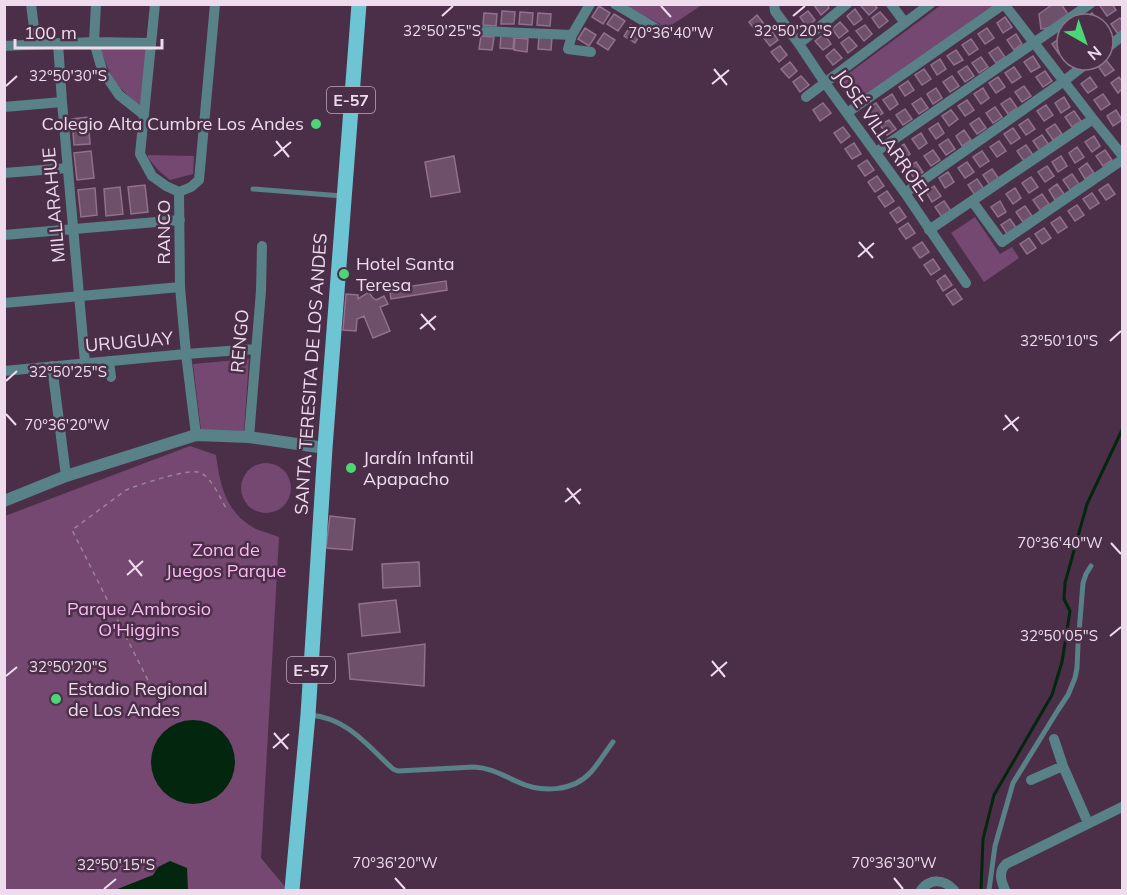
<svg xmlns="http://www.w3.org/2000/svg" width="1127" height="895" font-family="Mulish,sans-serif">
<rect width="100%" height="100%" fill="#4b2f49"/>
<path fill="#744871" d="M625,5H702L667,28Z
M941,5H1001L854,104L837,82Z
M99,46L147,47L140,106C116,87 109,74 99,46Z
M148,155L194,156L193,174L170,180L159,171L148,158Z
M975,217L1000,254L1012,247L1019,258L984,282L951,233Z
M249,359L244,431L201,430L193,364Z
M190,446L216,455C220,486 226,513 256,529C263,532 272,534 279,537L261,858L286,888V890H5V516Z
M241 488a25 25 0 1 1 50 0a25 25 0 1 1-50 0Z"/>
<path fill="#03270e" d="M151 762a42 42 0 1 1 84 0a42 42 0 1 1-84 0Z
M170,861L187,868L188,890H115L153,875L158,867Z"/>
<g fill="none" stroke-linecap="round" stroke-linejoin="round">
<path stroke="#03270e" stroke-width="3" d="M981,890L983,839L994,795L1052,695L1062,662L1070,611L1064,599L1065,583L1087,504L1122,430"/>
</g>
<path fill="#6e506b" stroke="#90708d" stroke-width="1.5" d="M815,4H827L829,8L821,15L814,5Z
M863,4H874L877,8L869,15L861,6Z
M1053,4H1061L1068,14L1049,28L1041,29L1039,14Z
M1103,4H1112L1116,10L1107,16L1100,6Z
M599,6L610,13L603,24L592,17Z
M855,9L862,19L854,25L847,16Z
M502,11L515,12L514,24H501Z
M808,11L815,20L807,27L800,17Z
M520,12L533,13L532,25L519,24Z
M880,12L888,21L879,28L872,18Z
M484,13L497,14L496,26L483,25Z
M538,13L551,14L550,26L537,25Z
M1092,13L1099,22L1097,24H1087L1084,19Z
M614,14L625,21L618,31L607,24Z
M757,15L764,24L756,31L749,22Z
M1005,17L1012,27L1003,33L997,23Z
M1120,18L1122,21V30L1118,34L1111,24Z
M840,22L848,31L839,38L832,29Z
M631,25L642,32L635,43L624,36Z
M865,25L872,34L864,41L856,31Z
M585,28L596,35L589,46L578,39Z
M987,28L994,38L985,44L978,34Z
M771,30L778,40L770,46L763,37Z
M604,33L615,40L608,50L597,43Z
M824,34L831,44L823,50L815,41Z
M1016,34L1022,44L1014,50L1007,40Z
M501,35L514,36L513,49L500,48Z
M481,36L494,37L492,50L479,49Z
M539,36L552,37L551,50L538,49Z
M849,37L857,46L848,53L841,43Z
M515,38L528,39L527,52L514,50Z
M1060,38L1067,48L1059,54L1052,44Z
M971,39L978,49L969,55L962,45Z
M780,46L787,55L779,62L771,52Z
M998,47L1005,57L996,63L989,53Z
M834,49L842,58L833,65L826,56Z
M956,50L963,60L954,65L947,56Z
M1033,56L1040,67L1031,72L1024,62Z
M981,57L988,67L979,73L972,63Z
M940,59L946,69L937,75L931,65Z
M1106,60L1114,70L1105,76L1098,66Z
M790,62L797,71L789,78L781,69Z
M967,66L974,76L965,82L958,72Z
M1014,67L1021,77L1012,83L1005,73Z
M924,69L931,79L922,85L915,75Z
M1045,71L1052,81L1043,87L1036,77Z
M801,76L809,85L800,92L793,82Z
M952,76L959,86L950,92L943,82Z
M998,77L1005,87L996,93L989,83Z
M1090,77L1097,87L1088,93L1081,84Z
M1119,77L1122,81V89L1118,93L1111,83Z
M908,81L914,90L905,96L899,87Z
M1024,86L1031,96L1022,102L1015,92Z
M936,88L942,98L933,104L927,94Z
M983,88L989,98L981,104L974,94Z
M892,94L898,104L890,110L883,100Z
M1103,94L1110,104L1101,110L1094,100Z
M1064,97L1070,107L1061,113L1055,103Z
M921,98L928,108L919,114L912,104Z
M1010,98L1017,108L1008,114L1001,104Z
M967,100L974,110L965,116L958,106Z
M823,103L831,113L820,121L813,110Z
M876,103L883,113L874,119L867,109Z
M1046,105L1053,115L1044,121L1037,111Z
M995,107L1002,117L993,123L986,113Z
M905,109L912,119L903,125L896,115Z
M951,110L958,119L949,126L942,116Z
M1116,110L1122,120L1113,126L1107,116Z
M1074,111L1081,121L1072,127L1065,117Z
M88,117L90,144L74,145L72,119Z
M979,118L986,128L977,134L970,124Z
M1028,119L1035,129L1026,135L1019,125Z
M889,120L896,129L887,135L880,125Z
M938,123L944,133L936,139L929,129Z
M1055,124L1062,134L1053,140L1046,130Z
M843,127L850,136L841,143L834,133Z
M1013,128L1020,138L1011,144L1004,134Z
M964,130L971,140L962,146L956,136Z
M921,133L927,143L919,149L912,139Z
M1042,135L1049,145L1040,151L1033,141Z
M1094,136L1100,146L1092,152L1085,142Z
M948,139L955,149L946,155L939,145Z
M999,141L1006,151L997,157L990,147Z
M854,143L861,154L852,159L845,149Z
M904,144L910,154L902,160L895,150Z
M1026,145L1033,155L1024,161L1017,151Z
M1077,147L1084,157L1075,163L1069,153Z
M933,150L940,160L931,166L924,156Z
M1105,150L1112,160L1103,166L1096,156Z
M91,151L94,178L77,180L74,153Z
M982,151L989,161L980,167L973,157Z
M454,156L460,192L431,197L425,162Z
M1061,156L1067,166L1058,172L1052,162Z
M867,160L874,170L865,176L858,166Z
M916,162L923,172L914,178L907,168Z
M967,162L974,172L965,178L958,168Z
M1087,163L1094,173L1085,179L1079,169Z
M1047,166L1054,176L1045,182L1038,172Z
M992,169L999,179L990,185L983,175Z
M948,172L954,182L945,188L939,178Z
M1072,174L1079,184L1070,190L1063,180Z
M877,176L884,186L875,192L868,182Z
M1031,177L1038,187L1029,193L1022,183Z
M977,179L984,189L975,195L968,185Z
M1057,184L1064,194L1055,200L1049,190Z
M1108,184L1115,194L1106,200L1099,190Z
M145,185L148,212L131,214L128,187Z
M934,186L941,196L932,202L926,192Z
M120,187L123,214L106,216L104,189Z
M95,188L97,215L81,217L78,190Z
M1015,188L1021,198L1013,204L1006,194Z
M887,191L894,201L885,207L878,197Z
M1092,193L1099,203L1090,209L1083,199Z
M1042,194L1049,204L1040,210L1033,200Z
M944,201L951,211L942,217L935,207Z
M1000,201L1006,212L998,217L991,207Z
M1077,205L1084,215L1075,221L1068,211Z
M1025,206L1032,216L1023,222L1016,212Z
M899,207L906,217L897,223L890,213Z
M1060,217L1067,227L1058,233L1051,223Z
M1010,219L1017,229L1008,235L1001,225Z
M908,223L915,233L906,239L899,229Z
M1044,228L1051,238L1042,244L1035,234Z
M1029,238L1036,248L1027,254L1020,244Z
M922,242L929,252L920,258L913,248Z
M933,259L940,269L931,275L924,265Z
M945,275L952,285L943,291L937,281Z
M446,281L447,290L391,299L389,286L398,285L399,288Z
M955,289L962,299L953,305L946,295Z
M369,292L372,297L376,300L384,296L388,304L380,307L390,331L373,338L364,316L357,319L356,331L343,330L346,294L358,295V299Z
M330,516L355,519L352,550L326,548Z
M419,562L420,586L383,588L382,564Z
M396,600L400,632L362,636L359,604Z
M425,644L424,686L350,679L348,654Z"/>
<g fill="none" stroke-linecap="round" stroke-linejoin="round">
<path stroke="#9b8499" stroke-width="1.5" stroke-dasharray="4.5 4.5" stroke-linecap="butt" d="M160,704L72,530L126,490C138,485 186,469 198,472C210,474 220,498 226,508"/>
<path stroke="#588188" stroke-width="5" d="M253,189L342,196
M310,715C347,718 367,745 393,769L398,771L474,767C492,768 502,775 518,782C541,793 573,792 591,772C599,763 606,751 613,742
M989,890L995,846L1013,783L1058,710L1068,695L1075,678L1077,668L1078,645L1083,583L1086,574L1091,566"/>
<path stroke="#588188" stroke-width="10" d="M31,4L36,44
M96,4L94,42L102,70L119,95L143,114
M155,4L140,154L152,176L166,186L179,192
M590,4L572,35L568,49L591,52
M615,4L662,32
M774,4L775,11L799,44L825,83L905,193L966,283
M891,4L905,23
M1004,4L1093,119L1122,155
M482,31L572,35
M58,43L62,102L85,363
M799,44L847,4
M4,46L94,42L151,43
M1103,51L1122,36
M806,97L930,4
M4,107L62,102
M847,113L1004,4
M876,152L1090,4
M4,173L68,168
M905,193L1064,81L1091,60
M972,201L1002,242L1122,160
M929,230L1093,119
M4,235L180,220
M4,303L180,287
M109,361L111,377
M52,366L66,476
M4,371L186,354L256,349
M196,435L186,354L180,287L179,192L191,187L199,180L215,4
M249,437L261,291L262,246
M1054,739L1063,766L1088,823
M1031,780L1063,766
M921,890C930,878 944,879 954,890
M1005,890C1001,881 998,872 1006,864L1122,807"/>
<path stroke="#588188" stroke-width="12" d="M4,501L66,476L196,435L249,437L325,448"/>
<path stroke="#6dc5d4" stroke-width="15" d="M292,890L308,715L325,448L359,4"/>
</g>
<path fill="none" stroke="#eedcec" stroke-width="2" d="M661,6L671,17M442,16L453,6M793,16L805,6M714,69L727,85M712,84L729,70M6,86L17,76M276,141L289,157M274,156L291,142M859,242L873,258M858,257L874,243M421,314L435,330M420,329L436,316M1110,341L1121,331M6,381L17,371M6,414L16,425M1005,415L1018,431M1003,430L1019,417M567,488L580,504M565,502L581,489M1111,543L1121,554M129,560L142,576M127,575L143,561M1110,636L1121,627M712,661L725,677M6,676L17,667M711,676L727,662M274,733L288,749M273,748L289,734M395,878L405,889M894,878L903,889M104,889L116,879"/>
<g fill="#4dd676" stroke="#4b2f49" stroke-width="2">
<circle cx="316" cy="124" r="6"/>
<circle cx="344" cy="274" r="6"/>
<circle cx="351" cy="468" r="6"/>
<circle cx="56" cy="699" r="6"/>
</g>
<g text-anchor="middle" stroke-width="5" stroke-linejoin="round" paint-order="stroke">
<g fill="#4b2f49" stroke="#bda8bb" stroke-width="1.5">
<rect x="327" y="87" width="48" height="26" rx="4.5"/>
<rect x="287" y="657" width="48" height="26" rx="4.5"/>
</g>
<g font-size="16" font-weight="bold" fill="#eedcec">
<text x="351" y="106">E-57</text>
<text x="311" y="676">E-57</text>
</g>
<g font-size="18" fill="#eedcec" stroke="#4b2f49" text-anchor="start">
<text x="304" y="130" text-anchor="end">Colegio Alta Cumbre Los Andes</text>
<text x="356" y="270">Hotel Santa<tspan x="356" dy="21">Teresa</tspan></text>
<text x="363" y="464">Jardín Infantil<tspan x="363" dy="21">Apapacho</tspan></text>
<text x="68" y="695">Estadio Regional<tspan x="68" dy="21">de Los Andes</tspan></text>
</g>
<g font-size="18" fill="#eedcec" stroke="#4b2f49">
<text transform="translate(883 135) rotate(55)" y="6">JOSÉ VILLARROEL</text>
<text transform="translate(54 205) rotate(-95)" y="6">MILLARAHUE</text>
<text transform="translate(164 232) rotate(-90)" y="6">RANCO</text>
<text transform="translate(240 341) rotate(-85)" y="6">RENGO</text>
<text transform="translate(129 342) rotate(-5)" y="6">URUGUAY</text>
<text transform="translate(311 374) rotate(-86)" y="6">SANTA TERESITA DE LOS ANDES</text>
</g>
<g font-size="18" fill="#fbbaf4" stroke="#4b2f49">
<text x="226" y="556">Zona de<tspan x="226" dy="21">Juegos Parque</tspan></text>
<text x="139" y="615">Parque Ambrosio<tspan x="139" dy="21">O'Higgins</tspan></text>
</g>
</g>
<g font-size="15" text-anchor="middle" fill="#eedcec" stroke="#4b2f49" stroke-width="5" stroke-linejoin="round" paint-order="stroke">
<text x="442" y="36">32°50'25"S</text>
<text x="793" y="36">32°50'20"S</text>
<text x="671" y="38">70°36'40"W</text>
<text x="68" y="81">32°50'30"S</text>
<text x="1059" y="346">32°50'10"S</text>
<text x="68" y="377">32°50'25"S</text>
<text x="67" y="430">70°36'20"W</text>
<text x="1060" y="548">70°36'40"W</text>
<text x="1059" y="641">32°50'05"S</text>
<text x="68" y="672">32°50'20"S</text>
<text x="395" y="868">70°36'20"W</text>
<text x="894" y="868">70°36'30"W</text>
<text x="116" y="870">32°50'15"S</text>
</g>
<rect width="1127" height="895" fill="none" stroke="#eedcec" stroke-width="12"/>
<g transform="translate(1085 42) rotate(140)"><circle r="28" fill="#4b2f49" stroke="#8c748a" stroke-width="1.5"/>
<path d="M0-4.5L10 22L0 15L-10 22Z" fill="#4dd676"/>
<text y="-9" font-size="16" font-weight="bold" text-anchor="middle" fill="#eedcec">N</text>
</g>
<path d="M15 39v9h147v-9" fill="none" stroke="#eedcec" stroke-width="3"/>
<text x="24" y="39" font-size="18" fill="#eedcec" stroke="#4b2f49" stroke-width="4.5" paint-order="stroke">100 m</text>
</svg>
